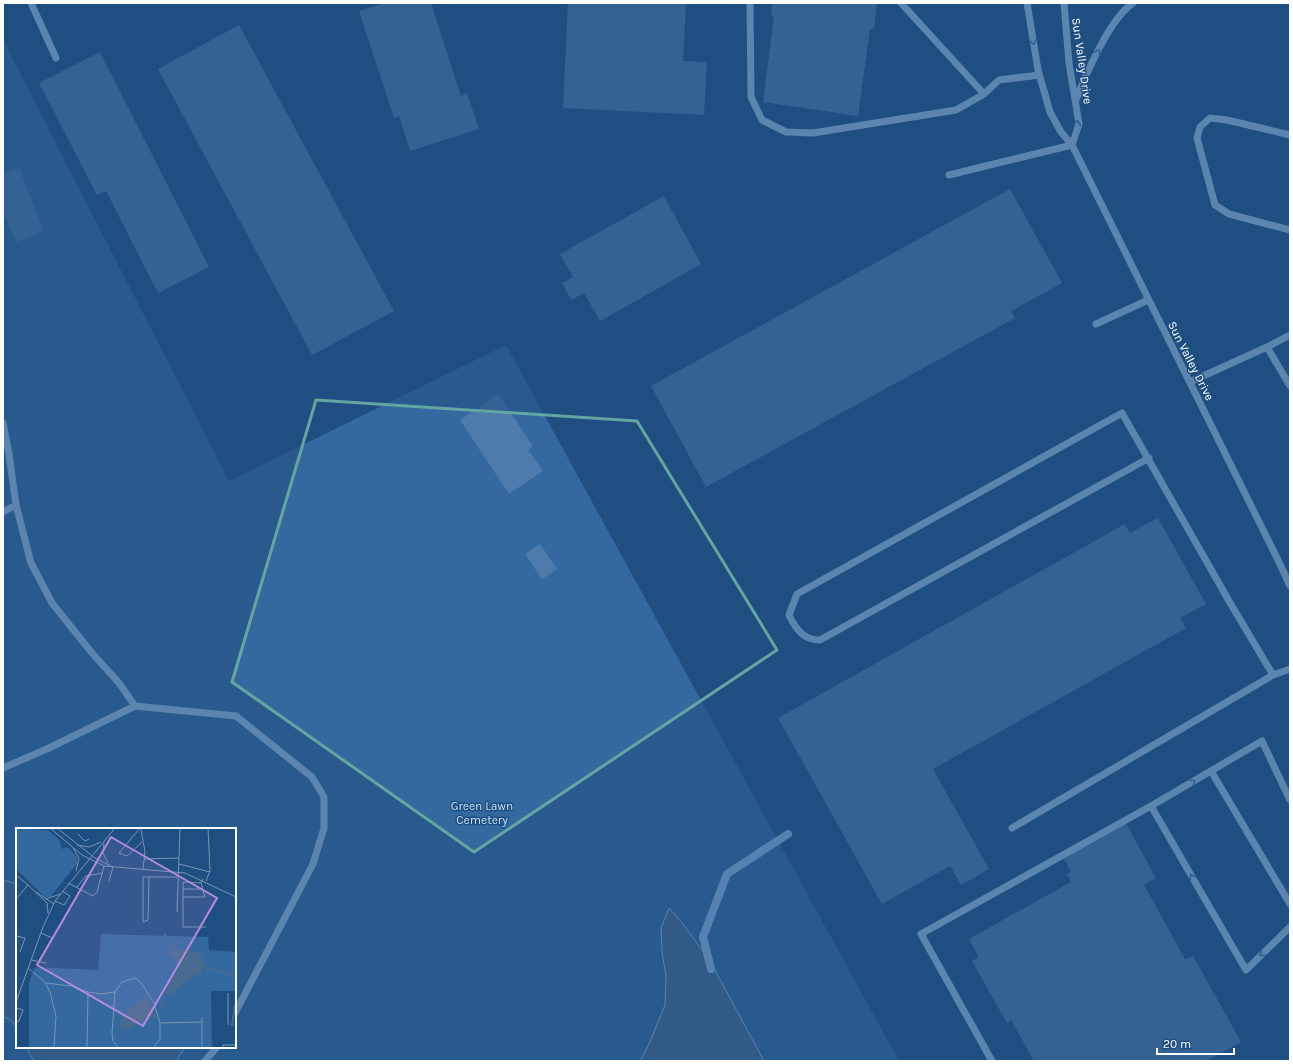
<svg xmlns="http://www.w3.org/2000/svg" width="1293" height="1064" font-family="Karla,sans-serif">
<rect width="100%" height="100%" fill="#1f4f80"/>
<path fill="#33699f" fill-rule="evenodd" d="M3,40L229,481L506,345L899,1061H3ZM17,829H235V1047H17Z"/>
<path fill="#476a8e" stroke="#98c2ea" d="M3,880L17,884V1029L12,1021L3,1016Z
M669,908L683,924L710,961L764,1061H640L649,1044L665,1005L666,976L662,952L661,928Z
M26,1047H185L176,1061H34Z"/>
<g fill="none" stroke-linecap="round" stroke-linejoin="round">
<path stroke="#98c2ea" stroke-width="8" d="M711,969L703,937L727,874L788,834"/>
</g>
<path fill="#4c7bac" d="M385,3H431L461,96L467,93L479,129L410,151L399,116L394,118L359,11Z
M568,3H686L683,61L707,62L704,115L563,108Z
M772,3H877L874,29H870L858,116L763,102L774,16L771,15Z
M239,25L394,311L312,355L158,69Z
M100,52L209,267L158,293L106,191L97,195L39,83Z
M19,168L44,231L16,242L3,209V174Z
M1010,189L1062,283L1011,311L1015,318L706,487L651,386Z
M664,196L701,264L600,321L584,293L571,300L562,283L573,277L560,254Z
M498,394L533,446L528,450L543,471L509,494L460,420Z
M1158,518L1206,604L1180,618L1186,628L933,769L989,869L961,885L950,866L882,904L778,718L1125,524L1130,533Z
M540,544L557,569L542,579L525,554Z
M1125,822L1156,878L1144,885L1185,959L1193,956L1241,1042L1206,1061H1034L1011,1020L1007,1023L972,961L979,957L969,939L1071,882L1067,874L1071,872L1063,857Z"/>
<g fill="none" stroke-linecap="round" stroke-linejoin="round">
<path stroke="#a5c7e8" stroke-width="7" d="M31,3L56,58
M750,3L751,97L762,120L786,132L813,133L956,110L984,94L999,80L1039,75
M901,3L984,94
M1027,3L1038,70L1050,112L1061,132L1072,145L1280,564L1290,586
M1064,3L1069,63L1079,124L1072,145
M1076,100C1086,74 1110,18 1133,3
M1290,135L1227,120L1210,118L1200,127L1197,138L1215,205L1229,214L1290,230
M949,175L1072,145
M1096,324L1148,300
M1267,347L1290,386
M1190,382L1267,347L1290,335
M3,423L9,454L16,505L3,512
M1149,458L820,640C803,640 796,629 789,615L797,594L1122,413L1229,601L1273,675
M16,505L31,563L52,603L92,653L119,683L135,706
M3,768L49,748L135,706L236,716L312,777L324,797V828L313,864L235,1013
M1211,771L1290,904
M1290,800L1262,741L1151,806L1246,970L1290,927
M1012,828L1273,675L1290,669
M205,1061L217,1047
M992,1061L921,934L1151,806"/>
</g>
<defs><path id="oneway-chevron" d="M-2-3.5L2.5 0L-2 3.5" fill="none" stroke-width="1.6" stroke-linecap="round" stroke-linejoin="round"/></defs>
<g stroke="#47739f">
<use href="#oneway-chevron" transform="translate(1033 42) rotate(81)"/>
<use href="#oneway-chevron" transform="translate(1098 52) rotate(-62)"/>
<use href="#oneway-chevron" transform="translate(1077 123) rotate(-86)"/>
<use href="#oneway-chevron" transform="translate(1193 782) rotate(-31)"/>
<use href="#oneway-chevron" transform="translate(1192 877) rotate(-120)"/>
<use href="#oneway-chevron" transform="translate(1262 954) rotate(136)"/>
</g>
<path d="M0 0H1293V1064H0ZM316,400L637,421L777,650L474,852L232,682Z" fill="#1f4f80" fill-opacity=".55" fill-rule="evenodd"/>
<path fill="none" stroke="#63a6a1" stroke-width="3" stroke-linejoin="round" d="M316,400L637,421L777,650L474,852L232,682Z"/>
<g text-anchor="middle" stroke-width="3" stroke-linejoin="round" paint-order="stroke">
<g font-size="12" fill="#fff" stroke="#1f4f80">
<text transform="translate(1082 61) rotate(82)" y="4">Sun Valley Drive</text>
<text transform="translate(1191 361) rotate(63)" y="4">Sun Valley Drive</text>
</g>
<g font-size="12" fill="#c8e0f6" stroke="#1f4f80">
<text x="482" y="810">Green Lawn<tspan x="482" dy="14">Cemetery</tspan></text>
</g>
</g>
<g transform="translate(16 828)">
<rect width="220" height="220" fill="#1f4f80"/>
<path d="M0,0L32,2L44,13L45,21L51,19L61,29V36L34,69H29L0,41ZM85,106L192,109L193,122L220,124V163H195L196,220H13V155L19,139L82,142Z" fill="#33699f"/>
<path d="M174,122L188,127L185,146L178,147L155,166L148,167L164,136L150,123ZM128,168H130L140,189L123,194L110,202L103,201L105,190Z" fill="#476a8e"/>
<path fill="none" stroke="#476a8e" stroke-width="2" d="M149,106L150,115L157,121M186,138L220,148M143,184L149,167M216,198L219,177"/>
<path fill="none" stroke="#7995b3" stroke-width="1" d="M34,0L66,27L88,38L169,45L220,69M41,0L79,30L97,39M124,0L103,25L111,28L126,14M125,1L129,24L127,41M62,6L69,13L73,11M88,15L87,25L92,35M61,17L73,19L85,14M57,20L63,30L60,43M128,31L163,30M163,36L194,44M0,47L12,57M133,49L132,92L127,94V49H161M93,53L97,39M190,53L194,43L192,0M52,55L77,68L81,64L88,38M185,55L167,54V69H189L185,55L187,51M60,60L70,48L87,45M167,61H187M20,64L38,76M167,69V99H190M0,71L12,57L31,75L32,85M30,71L44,66M39,73L48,77L54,68L46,63M161,84L164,0M25,105L36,110M0,108L9,110L4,124M15,132L30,135M12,140L29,154L34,164L40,188L38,220M30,155L55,158L72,164L71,220M72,164L84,166L99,164M0,174L27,99L39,73L99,0M0,180L7,182L3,193L0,194M212,197V165M103,220L97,213L96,205L99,164L106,154L119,150L125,155L138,175L144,195M137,220L144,211V195L186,194M186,220V190M207,220V217H220"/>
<path fill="#b68bdc" fill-opacity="0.15" stroke="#b68bdc" stroke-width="2" d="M95,9L201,70L127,198L21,137Z"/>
<rect width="220" height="220" fill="none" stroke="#fff" stroke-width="2"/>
</g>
<rect width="1293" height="1064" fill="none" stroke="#ffffff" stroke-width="8"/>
<path d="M1157 1048v6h77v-6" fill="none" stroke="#ffffff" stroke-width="2"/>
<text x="1163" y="1048" font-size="12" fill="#ffffff" stroke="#1f4f80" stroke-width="3" paint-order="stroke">20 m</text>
</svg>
